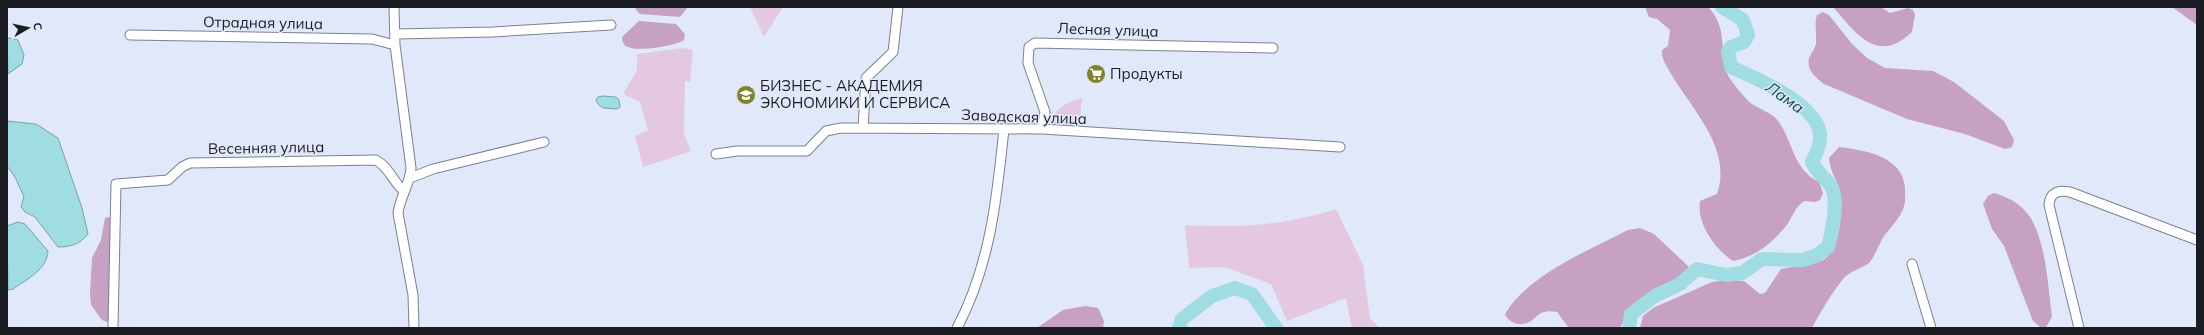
<svg xmlns="http://www.w3.org/2000/svg" width="2204" height="335" font-family="Mulish,sans-serif">
<rect width="100%" height="100%" fill="#e1e8f9"/>
<path fill="#e4c8e0" d="M750,7H783L764,37Z
M683,48L693,50L690,82L685,81L684,134L691,151L643,167L635,136L648,130L640,102L623,94L637,70V54Z
M1082,98L1079,128L1053,127C1048,111 1069,101 1082,98Z
M1336,209L1363,265L1370,318L1380,328H1352L1346,298L1287,321L1271,284L1224,267L1189,268L1185,225C1240,228 1282,226 1336,209Z"/>
<path fill="#c6a1c1" d="M635,7H688L680,17L640,14L636,10Z
M1645,7H1708C1728,27 1719,49 1727,73C1729,79 1746,100 1752,104C1761,110 1773,113 1779,122C1793,143 1794,170 1819,182L1823,193L1820,200L1815,202L1804,201C1794,208 1793,217 1786,226C1772,243 1755,257 1733,261C1716,250 1696,223 1700,201L1717,194C1733,148 1691,109 1670,72C1666,65 1661,58 1662,50L1668,46L1670,30L1657,19L1649,17Z
M1833,7H1881L1890,13L1908,8L1913,10L1915,15L1912,32C1877,65 1857,34 1833,7Z
M2172,7H2197V25Z
M1823,12L1829,15L1852,44L1867,58L1885,68L1933,71L1954,82L2004,121L2014,140L2012,147L2005,149L1965,134L1907,119L1824,84C1816,78 1806,70 1809,58C1811,53 1815,49 1816,44C1817,34 1814,24 1817,15Z
M639,21L676,24L685,34L684,40C675,46 638,52 628,47C623,45 622,41 622,37Z
M1839,147C1864,150 1903,156 1905,188C1905,195 1906,202 1903,209C1899,219 1891,227 1884,236C1879,244 1875,256 1869,263C1861,269 1850,271 1843,279C1831,294 1821,311 1812,328H1640L1643,316L1653,308L1712,282L1728,280L1744,281L1760,294L1765,293L1781,269C1795,266 1809,266 1823,260C1830,256 1832,250 1835,243C1842,225 1844,199 1836,180C1832,172 1830,167 1829,158Z
M1994,193C2007,197 2018,202 2026,212C2046,234 2048,288 2052,317L2046,327H2040L2033,321L2004,246L1992,229L1983,204L1988,196Z
M109,217L112,222L109,320L107,322L102,320L91,305L90,293L92,258L101,240L105,218Z
M1640,228L1654,234L1689,267C1683,282 1646,294 1633,306C1626,312 1624,321 1620,328H1569L1557,312C1551,311 1546,311 1541,313C1537,315 1535,318 1531,321C1522,327 1509,324 1505,314C1529,274 1588,251 1628,230Z
M1085,306L1098,308L1104,321L1103,328H1037L1063,310Z"/>
<path fill="#a0dde3" stroke="#78a3a9" d="M9,38L18,40L24,55L22,64L8,74L7,39Z
M603,96L616,97L619,100L620,107L617,109L603,108L598,104L596,100L598,97Z
M7,121L36,124L58,138L82,208L88,234C80,244 71,247 58,247L35,217L25,212L21,207L24,197L15,177L7,166Z
M18,222L25,224L48,251C47,270 27,279 13,289L8,290L7,226Z"/>
<g fill="none" stroke-linecap="round" stroke-linejoin="round">
<path stroke="#a0dde3" stroke-width="14" d="M1179,328L1182,319L1212,296L1235,288L1252,294L1276,328
M1629,328L1631,314L1655,296L1680,284L1697,269L1726,275L1742,273L1762,259L1803,260L1815,256L1828,247C1832,232 1839,200 1831,186C1825,177 1817,173 1812,162C1817,153 1821,144 1820,133C1815,103 1756,78 1731,67L1728,52L1731,47L1744,42L1748,35L1743,20L1722,7"/>
<defs>
<path id="minor" d="M394,7L395,45L411,168C410,184 400,197 398,213L413,295L414,328
M395,34L493,32L611,25
M130,35L372,39L395,45
M863,128L866,78L893,52L898,7
M1042,129L1045,112L1028,63L1029,47L1035,43L1273,48
M716,154L737,151H807L826,131L841,128L1042,129L1340,147
M410,178L433,169L544,142
M1912,264L1931,328
M113,328L116,184L168,180L182,167L190,163L376,160C389,167 393,182 404,191
M957,328C990,266 997,198 1004,129
M2079,328L2049,205C2050,192 2058,190 2070,192L2197,240"/>
</defs>
<use href="#minor" stroke="#7b8190" stroke-width="11"/>
<use href="#minor" stroke="#fff" stroke-width="9"/>
</g>
<defs>
<symbol id="supermarket-disc" viewBox="-11 -11 22 22"><circle r="9.5" fill="#81812b" stroke="#e1e8f9"/><path d="M-6-5.5h2.5l.6 2H6L4.5 2H-2.5L-4.4-4H-6ZM-1.5 3.2a1.3 1.3 0 1 0 .1 0ZM3 3.2a1.3 1.3 0 1 0 .1 0Z" fill="#fff"/></symbol>
<symbol id="university-disc" viewBox="-11 -11 22 22"><circle r="9.5" fill="#81812b" stroke="#e1e8f9"/><path d="M0-5L7-2L0 1L-7-2ZM-4 1L0 2.5L4 1V4Q0 6-4 4Z" fill="#fff"/></symbol>
</defs>
<g fill-rule="evenodd">
<use href="#supermarket-disc" x="1085" y="63" width="22" height="22"/>
<use href="#university-disc" x="735" y="84" width="22" height="22"/>
</g>
<g text-anchor="middle" stroke-width="3" stroke-linejoin="round" paint-order="stroke">
<g font-size="15" fill="#1b1d23" stroke="#e1e8f9">
<text transform="translate(263 23) rotate(1)" y="5">Отрадная улица</text>
<text transform="translate(1108 30) rotate(2)" y="5">Лесная улица</text>
<text transform="translate(1024 117) rotate(2)" y="5">Заводская улица</text>
<text transform="translate(266 148) rotate(-1)" y="5">Весенняя улица</text>
</g>
<g font-size="15" fill="#1b1d23" stroke="#e1e8f9" text-anchor="start">
<text x="1110" y="79">Продукты</text>
<text x="760" y="91">БИЗНЕС - АКАДЕМИЯ<tspan x="760" dy="17">ЭКОНОМИКИ И СЕРВИСА</tspan></text>
</g>
<g font-size="16" font-style="italic" fill="#144a4f" stroke="#e1e8f9">
<text transform="translate(1785 97) rotate(35)" y="6">Лама</text>
</g>
</g>
<rect width="2204" height="335" fill="none" stroke="#1b1d23" stroke-width="16"/>
<g transform="translate(28 28) rotate(81)" stroke="#e1e8f9" stroke-width="3" paint-order="stroke">
<path d="M0-3L7 15L0 10L-7 15Z" fill="#1b1d23"/>
<text y="-6" font-size="11" font-weight="bold" text-anchor="middle" fill="#1b1d23">С</text>
</g>
</svg>
